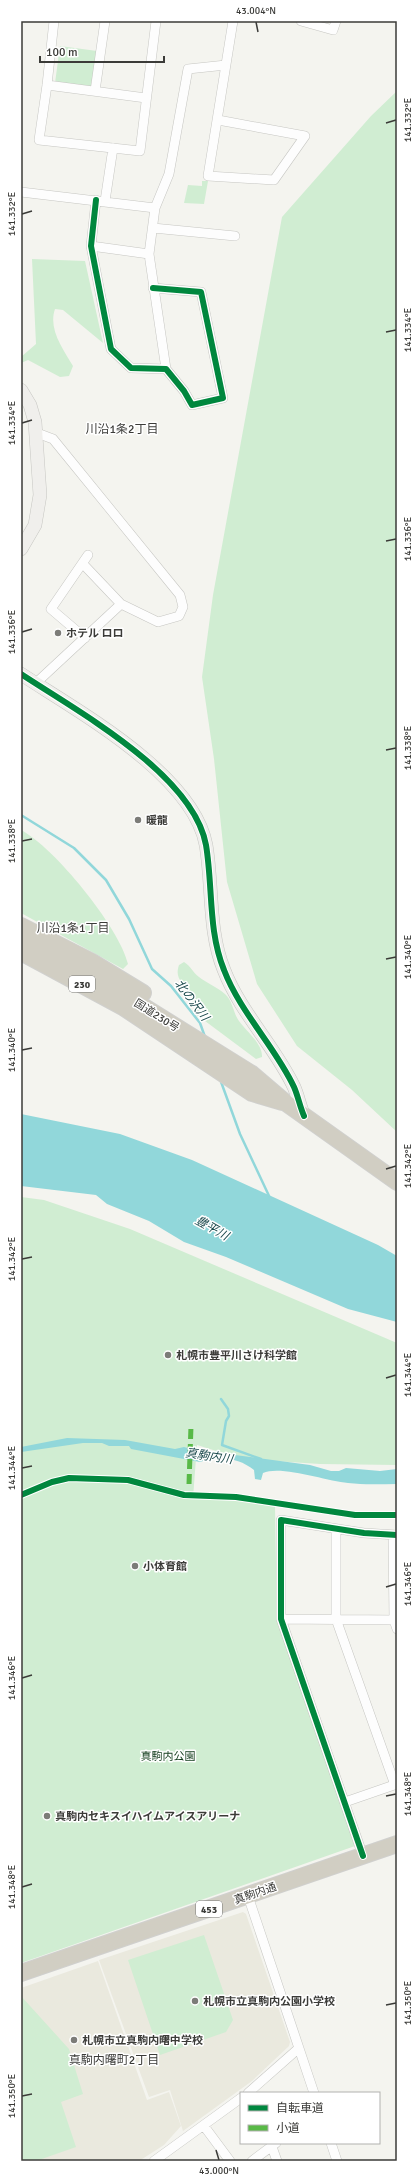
<svg xmlns="http://www.w3.org/2000/svg" width="418" height="2182" font-family="Signika,'Noto Sans JP',sans-serif">
<rect width="100%" height="100%" fill="#f4f4ef"/>
<path fill="#eae9de" d="M243,1912L246,1914L290,2042L289,2046L252,2081L183,2131L170,2090L149,2097L99,1960Z
M98,1961L147,2100L169,2092L181,2126L164,2145L139,2161H21V1988Z"/>
<path fill="#d0edd2" d="M60,46L97,51L93,87L55,83Z
M397,91V1132L352,1090L297,1046L257,984L227,882L214,759L202,677L213,595L282,217L371,116Z
M202,181H208L204,204L184,203L188,185L202,186Z
M32,259L85,261L103,343L63,310L55,309C48,329 63,349 73,366L69,376L60,377L28,360L21,363V357L36,344Z
M21,830C54,847 120,928 128,964L123,969L21,913Z
M184,962C191,966 193,973 199,977C207,983 217,987 225,994C233,1001 233,1013 239,1021C246,1031 263,1044 262,1057L256,1059L197,1015C191,1006 194,1001 190,994C184,982 174,980 179,965Z
M21,1197L44,1200L130,1229L397,1343V1465L320,1464L242,1459L197,1445L193,1498L240,1501L275,1507L277,1620L355,1846L21,1963Z
M204,1935L233,2020L226,2032L160,2055L128,1960Z
M21,1996L69,2049L83,2094L61,2102L76,2147L36,2161H21Z"/>
<path fill="#91d7da" d="M21,1114L120,1134L192,1160L378,1245L397,1256V1322L348,1309L226,1257L184,1242L149,1221L107,1204L96,1195L21,1186Z
M67,1438L125,1440L175,1449L184,1447L209,1454L235,1455L310,1465L331,1471H339L346,1468L380,1471L397,1469V1484C381,1484 364,1485 348,1483C326,1481 281,1465 263,1473L261,1480L255,1479L254,1470C239,1458 219,1455 200,1462L131,1449L129,1446H109L102,1443H83L21,1452V1447Z"/>
<g fill="none" stroke-linecap="round" stroke-linejoin="round">
<path stroke="#91d7da" stroke-width="2.5" d="M21,815L74,848L106,880L129,919L152,969L171,986L200,1023L205,1037
M220,1079L240,1134L270,1198
M221,1399L228,1409L229,1416L226,1421L222,1445L261,1459"/>
<defs>
<path id="street" d="M54,21L47,85L39,140L140,151L156,21
M301,21L333,30L336,21
M47,85L146,98
M95,91L105,21
M218,120L305,136L274,180L208,176L233,21
M21,192L155,208L149,254L166,369
M96,200L91,246L111,349L131,368L166,369L184,391L192,405L223,398L201,292L153,288
M105,201L113,148
M155,208L169,174L188,69L226,65
M153,228L235,236
M91,246L149,254
M83,564L121,604
M85,638L51,609L88,555
M36,683L121,604L158,622L179,616L183,607L180,595L53,439L37,433
M336,1529V1619L395,1785
M393,1535L394,1620L397,1629
M281,1619L397,1620
M345,1802L397,1784
M363,1856L281,1619V1520L364,1533L397,1535
M248,1896L314,2093
M248,2093L299,2048
M204,2126L230,2161
M331,2143L337,2161
M272,2147L277,2161
M154,2161L241,2098
M252,2161L276,2143"/>
<path id="secondary" d="M21,390L30,405L35,422L40,495L35,525L21,549
M21,674C77,711 193,774 206,845C213,887 208,931 224,970C240,1012 276,1048 294,1087C298,1096 300,1107 304,1116"/>
<path id="highway" d="M21,926L92,962L143,993
M21,939L104,982L252,1074L286,1103L397,1182
M21,952L123,1007L252,1093L282,1102
M21,1973L397,1844"/>
</defs>
<use href="#street" stroke="#c6c6c2" stroke-width="10"/>
<use href="#secondary" stroke="#c6c6c2" stroke-width="14"/>
<use href="#highway" stroke="#d0d0ce" stroke-width="18"/>
<use href="#street" stroke="#fdfdfd" stroke-width="9"/>
<use href="#secondary" stroke="#f0efec" stroke-width="13"/>
<use href="#highway" stroke="#d1cec3" stroke-width="16"/>
<path stroke="#58b947" stroke-width="5" stroke-dasharray="10 5" stroke-linecap="butt" d="M189,1484L191,1426"/>
<defs>
<path id="cycleway" d="M96,200L91,246L111,349L131,368L166,369L184,391L192,405L223,398L201,292L153,288
M21,674C77,711 193,774 206,845C213,887 208,931 224,970C240,1012 276,1048 294,1087C298,1096 300,1107 304,1116
M21,1495L52,1482L69,1478L128,1480L184,1495L236,1497L355,1515H397
M363,1856L281,1619V1520L364,1533L397,1535"/>
</defs>
<use href="#cycleway" stroke="#fff" stroke-width="8"/>
<use href="#cycleway" stroke="#00873e" stroke-width="6"/>
</g>
<path fill="none" stroke="#3b3b38" stroke-width="1.5" d="M256,22L258,32M386,123L396,120M22,214L32,211M386,332L396,330M22,423L32,420M386,541L396,539M22,632L32,629M386,750L396,748M22,841L32,839M386,959L396,957M22,1050L32,1048M386,1169L396,1166M22,1259L32,1257M386,1378L396,1375M22,1468L32,1466M386,1587L396,1584M22,1678L32,1675M386,1796L396,1794M22,1887L32,1884M386,2005L396,2003M22,2096L32,2094M216,2150L219,2160"/>
<g fill="#7c7c78" stroke="#fff" stroke-width="1.5">
<circle cx="58" cy="633" r="4"/>
<circle cx="138" cy="820" r="4"/>
<circle cx="168" cy="1355" r="4"/>
<circle cx="135" cy="1566" r="4"/>
<circle cx="47" cy="1816" r="4"/>
<circle cx="195" cy="2001" r="4"/>
<circle cx="74" cy="2040" r="4"/>
</g>
<g text-anchor="middle" stroke-width="3" stroke-linejoin="round" paint-order="stroke">
<g fill="#fff" stroke="#767674" stroke-width="1">
<rect x="69" y="976" width="26" height="16" rx="3"/>
<rect x="196" y="1901" width="26" height="16" rx="3"/>
</g>
<g font-size="10" font-weight="bold" fill="#3b3b38">
<text x="82" y="988">230</text>
<text x="209" y="1913">453</text>
</g>
<g font-size="11" font-weight="bold" fill="#3b3b38" stroke="#fff" text-anchor="start">
<text x="66" y="637">ホテル ロロ</text>
<text x="146" y="824">暖龍</text>
<text x="176" y="1359">札幌市豊平川さけ科学館</text>
<text x="143" y="1570">小体育館</text>
<text x="55" y="1820">真駒内セキスイハイムアイスアリーナ</text>
<text x="203" y="2005">札幌市立真駒内公園小学校</text>
<text x="82" y="2044">札幌市立真駒内曙中学校</text>
</g>
<g font-size="11" fill="#3b3b38" stroke="#fff">
<text transform="translate(157 1015) rotate(32)" y="4">国道230号</text>
<text transform="translate(255 1893) rotate(-19)" y="4">真駒内通</text>
</g>
<g font-size="11" fill="#103b1a" stroke="#fff">
<text x="168" y="1760">真駒内公園</text>
</g>
<g font-size="12" fill="#3b3b38" stroke="#fff">
<text x="122" y="433">川沿1条2丁目</text>
<text x="73" y="932">川沿1条1丁目</text>
<text x="114" y="2064">真駒内曙町2丁目</text>
</g>
<g font-size="12" font-style="italic" fill="#1b494c" stroke="#fff">
<text transform="translate(192 1000) rotate(53)" y="4">北の沢川</text>
<text transform="translate(212 1228) rotate(29)" y="4">豊平川</text>
<text transform="translate(209 1456) rotate(8)" y="4">真駒内川</text>
</g>
</g>
<rect width="418" height="2182" fill="none" stroke="#ffffff" stroke-width="44"/>
<rect x="240" y="2092" width="140" height="52" fill="#ffffff" stroke="#b1b1af"/>
<rect x="248" y="2105" width="20" height="6" fill="#00873e" stroke="#b1b1af"/>
<text x="276" y="2112" font-size="12" fill="#3b3b38">自転車道</text>
<rect x="248" y="2125" width="20" height="6" fill="#58b947" stroke="#b1b1af"/>
<text x="276" y="2132" font-size="12" fill="#3b3b38">小道</text>
<path d="M40 56v6h124v-6" fill="none" stroke="#3b3b38" stroke-width="2"/>
<text x="46" y="56" font-size="12" fill="#3b3b38" stroke="#ffffff" stroke-width="3" paint-order="stroke">100 m</text>
<rect x="22" y="22" width="374" height="2138" fill="none" stroke="#3b3b38" stroke-width="1.5"/>
<g font-size="10" text-anchor="middle" fill="#3b3b38">
<text x="256" y="14">43.004°N</text>
<text transform="translate(407 120) rotate(-90)" y="4">141.332°E</text>
<text transform="translate(11 214) rotate(-90)" y="4">141.332°E</text>
<text transform="translate(407 330) rotate(-90)" y="4">141.334°E</text>
<text transform="translate(11 423) rotate(-90)" y="4">141.334°E</text>
<text transform="translate(407 539) rotate(-90)" y="4">141.336°E</text>
<text transform="translate(11 632) rotate(-90)" y="4">141.336°E</text>
<text transform="translate(407 748) rotate(-90)" y="4">141.338°E</text>
<text transform="translate(11 841) rotate(-90)" y="4">141.338°E</text>
<text transform="translate(407 957) rotate(-90)" y="4">141.340°E</text>
<text transform="translate(11 1050) rotate(-90)" y="4">141.340°E</text>
<text transform="translate(407 1166) rotate(-90)" y="4">141.342°E</text>
<text transform="translate(11 1259) rotate(-90)" y="4">141.342°E</text>
<text transform="translate(407 1375) rotate(-90)" y="4">141.344°E</text>
<text transform="translate(11 1468) rotate(-90)" y="4">141.344°E</text>
<text transform="translate(407 1584) rotate(-90)" y="4">141.346°E</text>
<text transform="translate(11 1678) rotate(-90)" y="4">141.346°E</text>
<text transform="translate(407 1794) rotate(-90)" y="4">141.348°E</text>
<text transform="translate(11 1887) rotate(-90)" y="4">141.348°E</text>
<text transform="translate(407 2003) rotate(-90)" y="4">141.350°E</text>
<text transform="translate(11 2096) rotate(-90)" y="4">141.350°E</text>
<text x="219" y="2174">43.000°N</text>
</g>
</svg>
